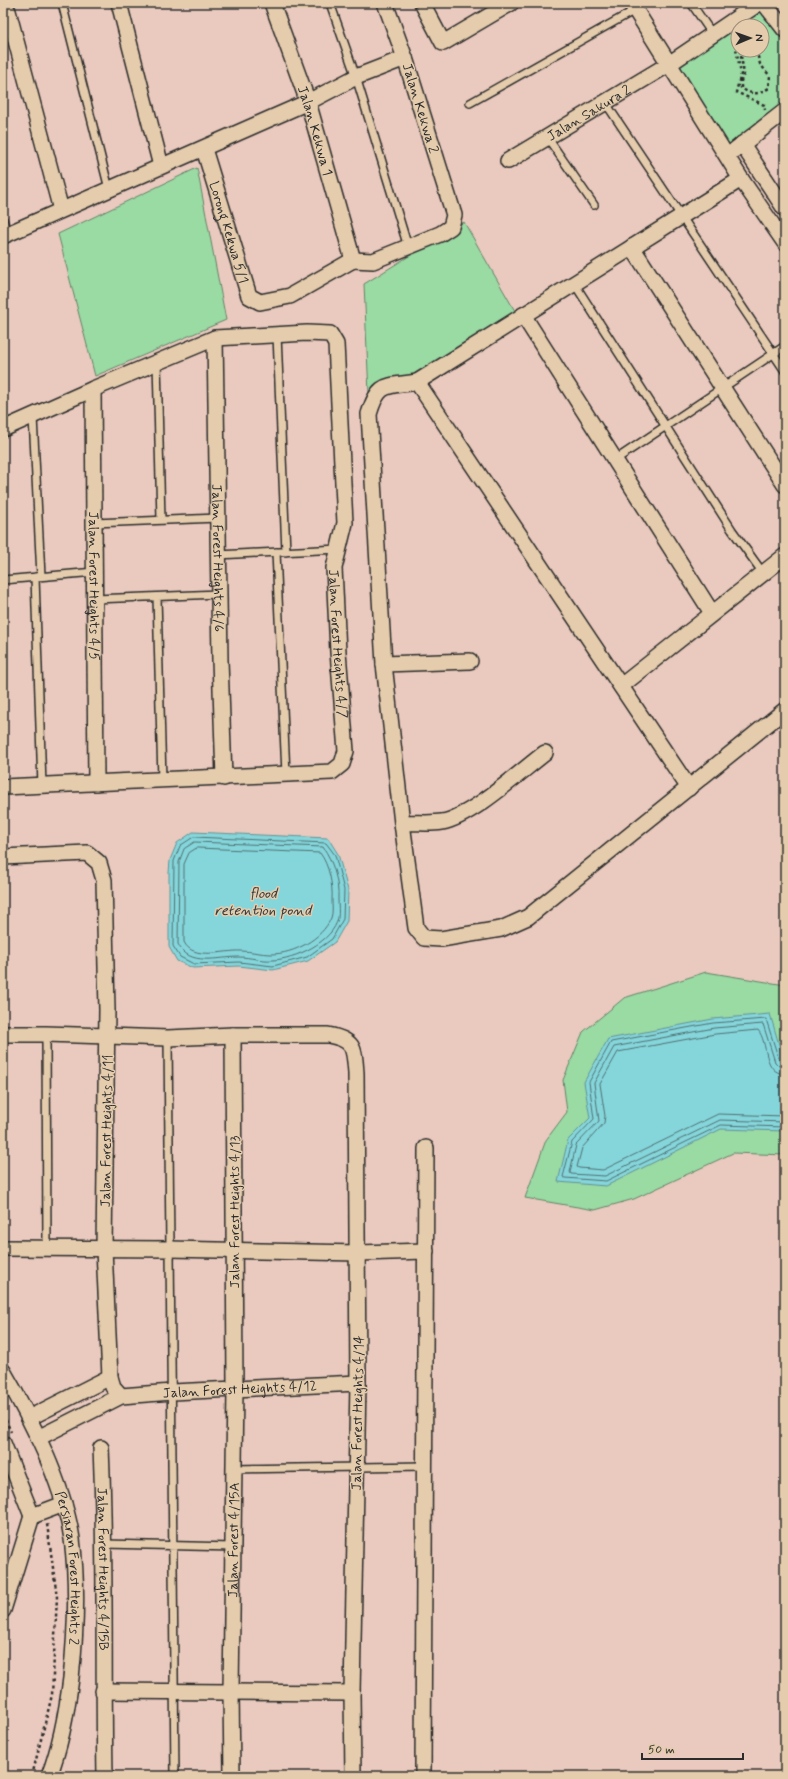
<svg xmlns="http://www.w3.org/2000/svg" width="788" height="1779" font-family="Mynerve,sans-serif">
<rect width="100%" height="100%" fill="#eacabe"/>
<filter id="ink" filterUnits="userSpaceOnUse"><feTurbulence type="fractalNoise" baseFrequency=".025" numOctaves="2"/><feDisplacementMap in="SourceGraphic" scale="8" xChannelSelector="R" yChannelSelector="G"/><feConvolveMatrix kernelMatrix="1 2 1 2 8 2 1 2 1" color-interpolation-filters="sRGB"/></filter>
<g filter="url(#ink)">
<path fill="#9adaa3" stroke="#628267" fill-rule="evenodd" d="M760,3L785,37V109L728,153L675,61ZM738,26H762V50H738Z
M197,168L226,320L95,376L58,234Z
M464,222L515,311L415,376L386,380L369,394L364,284Z
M706,972L785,985V1155L733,1153L634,1199L595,1210L525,1198L546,1140L567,1112L563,1080L583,1032L624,998Z"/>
<path fill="#85d6db" stroke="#619295" d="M193,832L328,838L338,854L348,890L347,921L335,942L308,961L273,970L239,966L193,968L177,961L169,947V873L170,860L177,843Z
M770,1014L785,1065V1131L721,1129L606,1186L558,1182L568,1140L590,1118L584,1082L608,1039L713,1019Z"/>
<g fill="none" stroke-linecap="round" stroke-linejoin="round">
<path stroke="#4f6f71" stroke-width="1" d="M194,837L326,843L335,855L344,890L343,919L332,939L307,957L273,966L239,962L194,964L180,957L173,946L174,861L180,846Z
M195,842L323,847C333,861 339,882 338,899C338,905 339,912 338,918C333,942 295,959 273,960C261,961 250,957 239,957C218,957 189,967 178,944L179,862L184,849Z
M197,848L320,853C329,865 333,885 332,900C332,905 333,913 331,918C322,939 294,954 271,954C261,954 251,951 241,951C224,950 193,961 184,942V864L189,853Z
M785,1063L779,1060L766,1019L713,1023L611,1042L589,1082L594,1119L572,1142L563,1177L565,1178L606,1181L721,1125L785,1127
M785,1068L779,1066L775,1062L763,1024L714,1028L614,1047L594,1083L599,1121L576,1145L570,1172L571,1174L605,1176L720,1120L785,1122
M785,1074C762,1073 769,1043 758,1030L715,1034L618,1052L600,1084L605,1116L604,1123L582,1148L577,1167L579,1168L603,1170L718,1114L785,1116"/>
<defs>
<path id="lane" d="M62,3L109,189
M330,3L356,77L408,247
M691,3L713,35
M605,102L785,371
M470,103L635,10
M547,137L594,205
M3,219L7,234
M574,283L732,530L763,573
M277,335L286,552
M157,362L161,520
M33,417L41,576
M615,460L785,346
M94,523L218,518
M276,552L286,774
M218,555L339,549
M35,577L42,786
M3,580L95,572
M157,597L162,780
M95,599L219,594
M46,1034L47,1249
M168,1038L175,1776
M234,1469L425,1466
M105,1544L233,1547"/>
<g id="street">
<path d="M119,3L161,166"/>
<path id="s1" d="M272,3L308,102L353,260"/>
<path d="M422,3L443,43L511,3"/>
<path d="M631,3L741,179L785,243"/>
<path d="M764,3L785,30"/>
<path d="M8,11L61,210"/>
<path d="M742,144L785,209"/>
<path id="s2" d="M204,149L249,296L260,302L290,296L353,260"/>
<path d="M735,150L785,111"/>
<path id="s3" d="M508,161L669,64L759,3"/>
<path d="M741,179L417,382C386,387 379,381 369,414L384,664L402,823L416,928L424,938L441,939L501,929L528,917L785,710"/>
<path d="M3,236L308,102L356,77L405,58"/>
<path d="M632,247L785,485"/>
<path d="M353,260L373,261L440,234L451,227L454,215L405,58L385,3"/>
<path d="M523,315L712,613"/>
<path id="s4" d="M215,338L220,660L224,778"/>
<path d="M417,382L689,788"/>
<path id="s5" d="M93,389L96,783"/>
<path id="s6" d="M3,429L93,389L215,338L307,333L330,334L336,344L345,523L334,568L338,652L346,751L342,764L332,772L3,787"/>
<path d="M384,664L470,661"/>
<path d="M621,686L785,556"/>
<path d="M402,823C415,822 429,824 442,822C471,817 520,772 545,753"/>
<path d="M3,857L87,853L99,863L104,880L107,1010L104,1249L110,1377L113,1387L121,1396"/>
<path d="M3,1034H46L168,1038L233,1035H328C355,1040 354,1048 356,1073L358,1383L352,1693L353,1776"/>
<path d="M3,1248L170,1249L358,1253L426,1251"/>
<path id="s7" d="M3,1371C30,1417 64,1485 72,1539C78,1585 76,1632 71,1678C67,1711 61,1745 49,1776"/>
<path d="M29,1418L110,1377"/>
<path id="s8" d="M38,1438L121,1396L172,1392L358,1383"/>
<path d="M3,1443L32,1516"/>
<path id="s9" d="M101,1448C106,1557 103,1667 105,1776"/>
<path d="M32,1516L64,1504"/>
<path d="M3,1610L32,1516"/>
<path d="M103,1691L352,1693"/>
<path id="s10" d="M232,1776L231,1692L235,1389L233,1035"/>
<path d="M423,1776L426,1148"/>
</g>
</defs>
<use href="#lane" stroke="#2b2b2b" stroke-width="10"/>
<use href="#street" stroke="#2b2b2b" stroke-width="18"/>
<path stroke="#2b2b2b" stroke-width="2.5" stroke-dasharray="3 3" stroke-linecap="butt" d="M738,44L736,49L741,74L736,92L764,105L765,110
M740,50L744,74L741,81V88C752,95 758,95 769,88L770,76L760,64L756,50
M3,1414L11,1432
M32,1776L52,1695L57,1597L47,1524"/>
<use href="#lane" stroke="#e5ccad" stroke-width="7"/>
<use href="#street" stroke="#e5ccad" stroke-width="15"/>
</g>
</g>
<g text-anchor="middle" stroke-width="3" stroke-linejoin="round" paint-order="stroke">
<g font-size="14" fill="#2b2b2b" stroke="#e5ccad">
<text transform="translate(421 108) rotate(73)" y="5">Jalan Kekwa 2</text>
<text dy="5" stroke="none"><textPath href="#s3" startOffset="94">Jalan Sakura 2</textPath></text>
<text dy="5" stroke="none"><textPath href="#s1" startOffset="135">Jalan Kekwa 1</textPath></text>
<text dy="5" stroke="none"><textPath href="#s2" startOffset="87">Lorong Kekwa 5/1</textPath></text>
<text dy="5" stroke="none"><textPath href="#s4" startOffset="220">Jalan Forest Heights 4/6</textPath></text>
<text dy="5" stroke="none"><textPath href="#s5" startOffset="197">Jalan Forest Heights 4/5</textPath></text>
<text dy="5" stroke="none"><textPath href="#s6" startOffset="659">Jalan Forest Heights 4/7</textPath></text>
<text transform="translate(106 1131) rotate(-89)" y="5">Jalan Forest Heights 4/11</text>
<text transform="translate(234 1212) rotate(-90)" y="5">Jalan Forest Heights 4/13</text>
<text dy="5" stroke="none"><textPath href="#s8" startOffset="212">Jalan Forest Heights 4/12</textPath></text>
<text transform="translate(357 1413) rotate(-89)" y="5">Jalan Forest Heights 4/14</text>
<text dy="5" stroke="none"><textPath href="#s10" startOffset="236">Jalan Forest 4/15A</textPath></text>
<text dy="5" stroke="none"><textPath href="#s7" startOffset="211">Persiaran Forest Heights 2</textPath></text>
<text dy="5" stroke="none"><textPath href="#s9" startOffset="121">Jalan Forest Heights 4/15B</textPath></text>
</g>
<g font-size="15" font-style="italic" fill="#343c3d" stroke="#e5ccad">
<text x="263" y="898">flood<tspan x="263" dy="17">retention pond</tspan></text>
</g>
</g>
<rect width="788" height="1779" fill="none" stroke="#e5ccad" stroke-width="16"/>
<rect x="8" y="8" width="772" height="1763" fill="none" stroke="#2b2b2b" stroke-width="1.5" filter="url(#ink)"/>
<g transform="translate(750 38) rotate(88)"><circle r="19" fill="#e5ccad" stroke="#9b8c79"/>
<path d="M0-3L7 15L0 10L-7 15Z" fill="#2b2b2b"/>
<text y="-6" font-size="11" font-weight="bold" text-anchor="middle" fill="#2b2b2b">N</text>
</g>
<path d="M642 1753v6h101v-6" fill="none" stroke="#2b2b2b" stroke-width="2"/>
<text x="648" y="1753" font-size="12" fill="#2b2b2b" stroke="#e5ccad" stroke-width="3" paint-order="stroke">50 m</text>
</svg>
